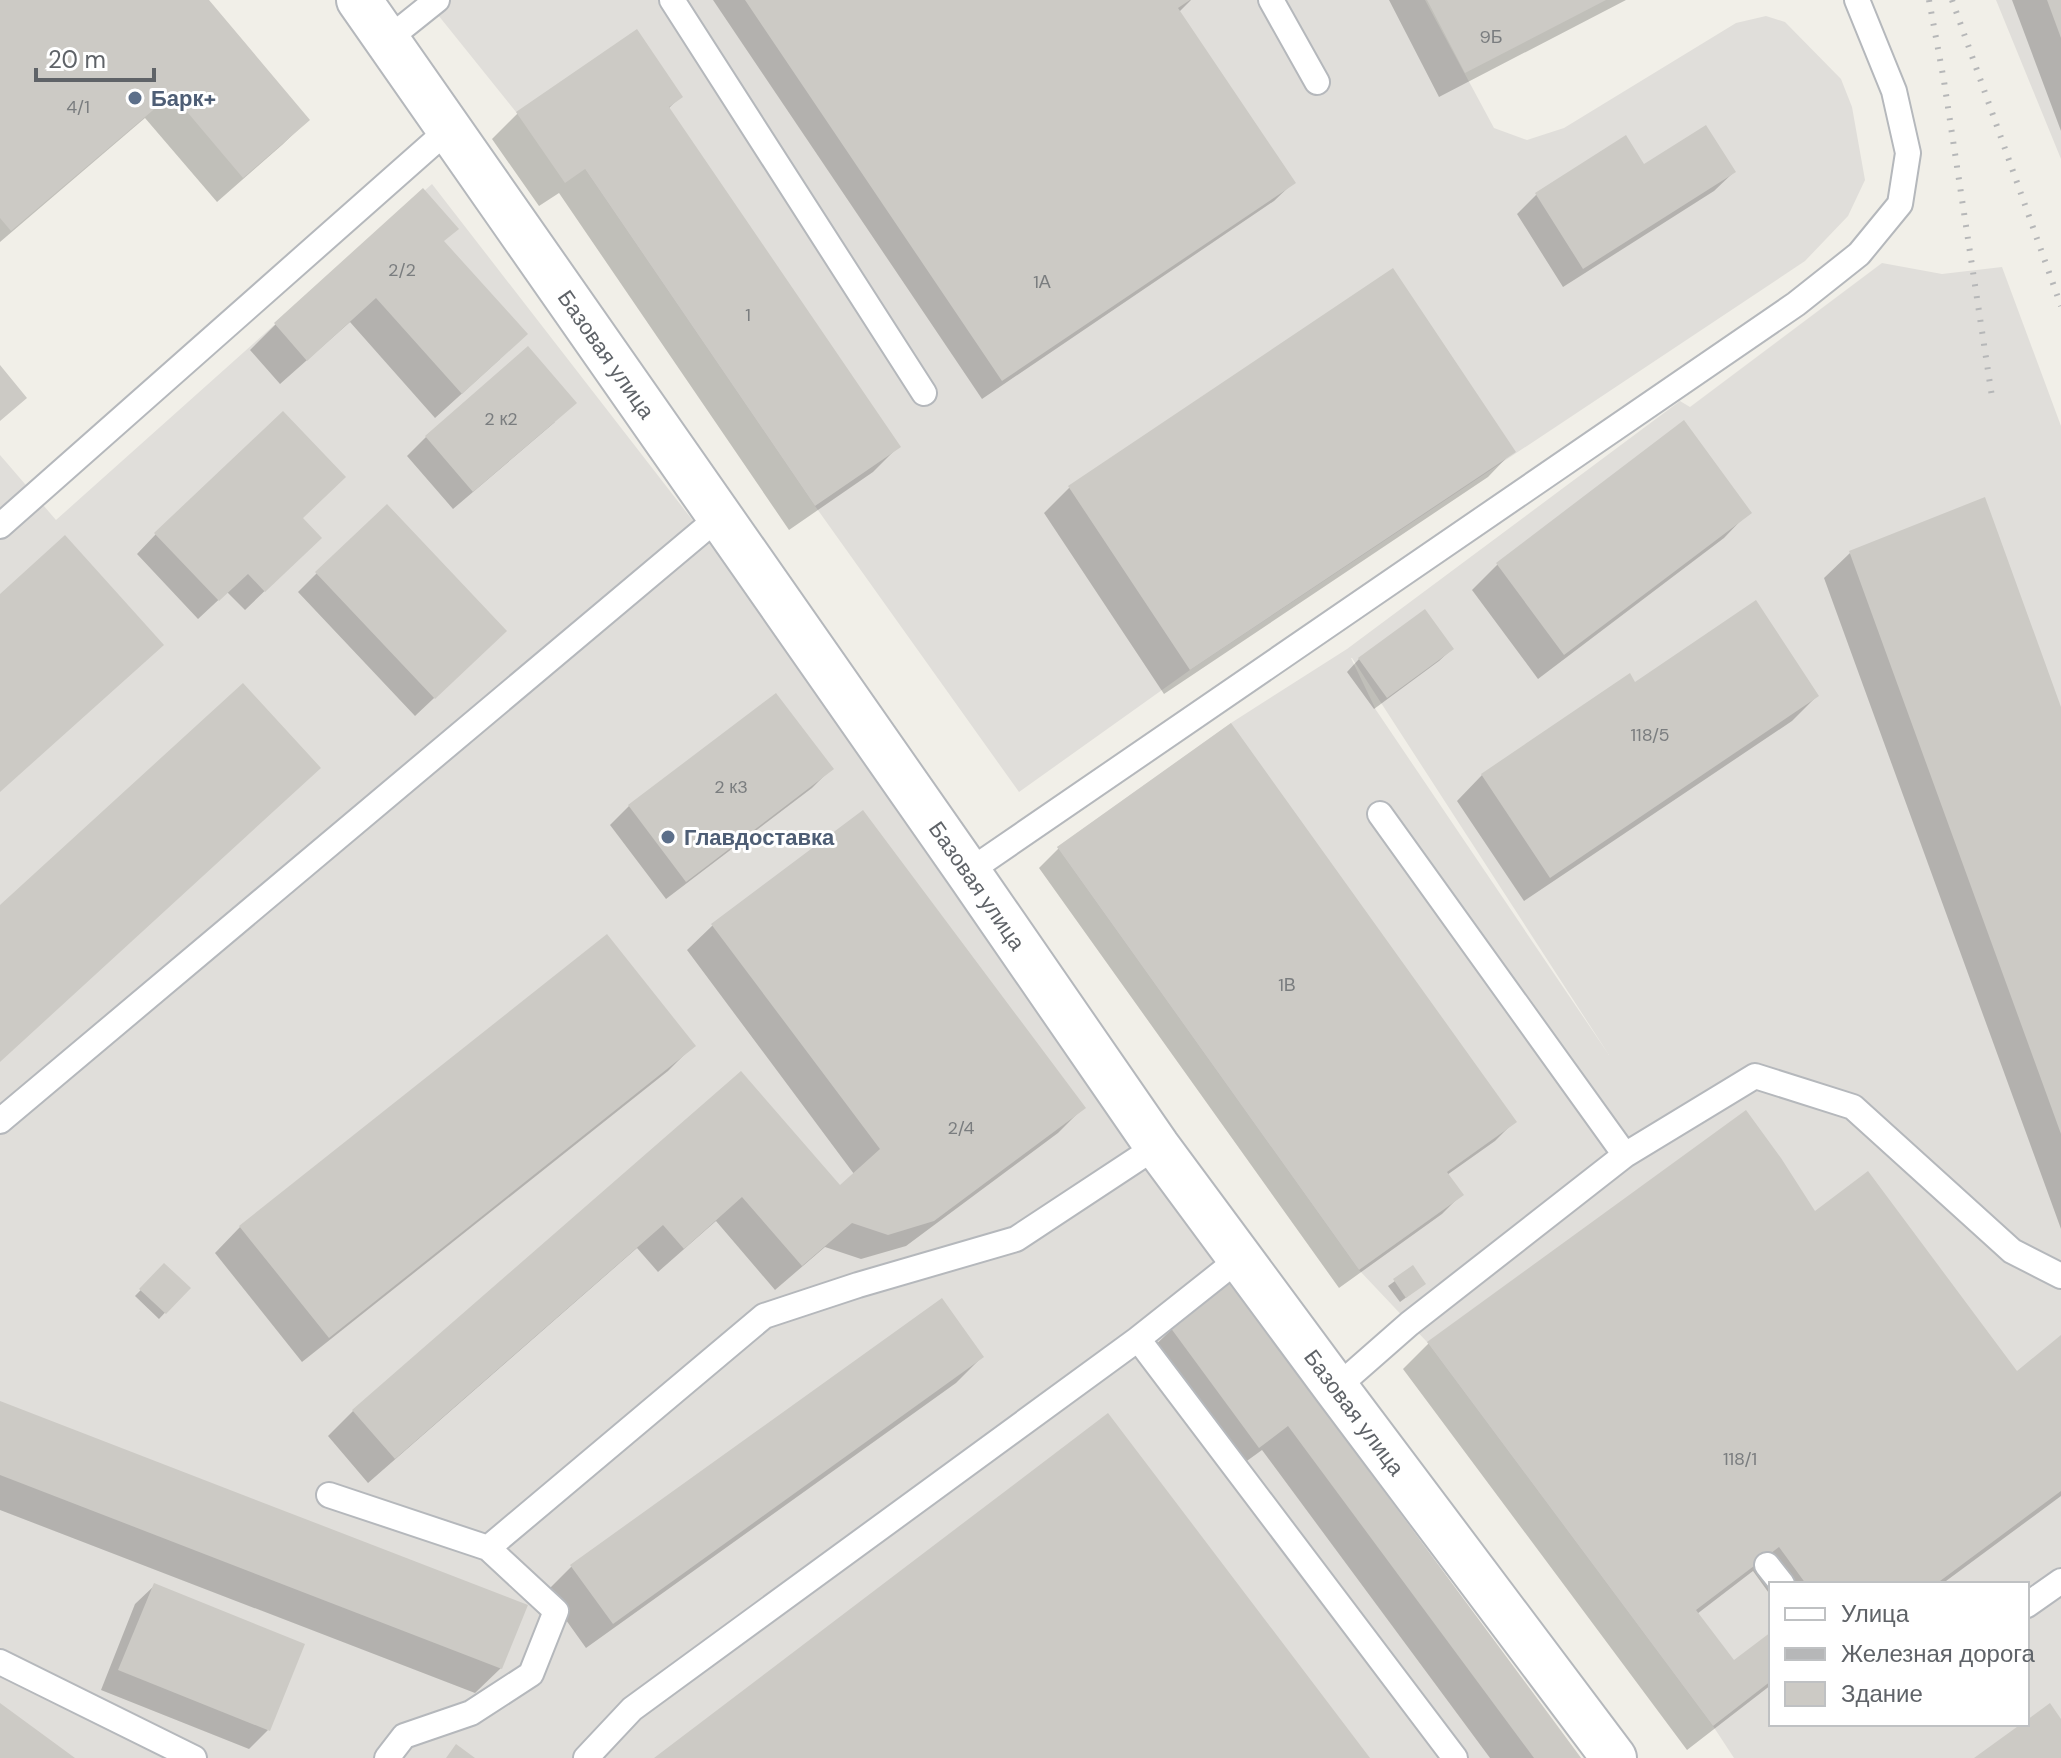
<svg xmlns="http://www.w3.org/2000/svg" width="2061" height="1758" font-family="'DM Sans',sans-serif">
<rect width="100%" height="100%" fill="#f1efe8"/>
<path fill="#e0deda" fill-rule="evenodd" d="M426,0H1425L1494,128L1527,140L1564,128L1736,23L1766,16L1785,22L1841,79L1852,107L1865,180L1848,216L1805,261L1190,670L1019,792L815,506L585,169L516,112Z
M1996,0H2061V159Z
M432,184L718,553L862,755L897,812L1139,1158L1203,1239L1230,1283L1581,1758H0V455L56,520Z
M1882,263L1942,274L2002,267L2061,426V1758H1734L1713,1726L1427,1342L1359,1270L1057,847L1231,723L1347,649L1680,401L1690,407ZM1351,658H1352L1609,1055L1376,710ZM1771,1584H2027V1724H1771Z"/>
<path fill="#0003" d="M0,0H206L308,120L282,145L217,202L145,118L0,242Z
M713,0H1191L1179,12L1294,182L1274,201L982,399Z
M1389,0H1626L1439,97Z
M2012,0H2061V131Z
M681,96L668,109L898,447L873,472L789,530L559,193L539,206L492,139L518,113Z
M1625,138L1643,167L1734,172L1714,191L1563,287L1517,214L1536,195Z
M423,191L442,242L500,359L435,418L350,322L280,384L250,350L275,325Z
M1393,271L1513,451L1488,477L1164,694L1044,513L1069,488Z
M555,422L453,509L407,456L426,437Z
M1984,499L2061,713V1229L1824,578L1850,553Z
M1749,512L1724,538L1538,679L1472,590L1498,564Z
M301,518L300,557L245,610L227,592L198,619L137,554L156,534Z
M317,573L485,650L415,716L298,592Z
M1452,649L1439,661L1374,709L1347,672L1359,659Z
M1635,684L1817,696L1792,721L1524,901L1457,801L1482,775Z
M1230,725L1514,1122L1495,1141L1447,1175L1461,1195L1442,1214L1339,1288L1039,868L1058,849Z
M831,769L812,788L666,899L610,825L629,806Z
M713,925L1083,1108L1058,1133L906,1246L861,1259L825,1247L775,1290L716,1221L658,1272L637,1248L368,1483L328,1436L353,1411L741,1073L840,1187L854,1174L687,950Z
M693,1046L668,1071L302,1362L215,1253L240,1227Z
M1745,1113L1814,1214L2016,1374L2061,1337V1496L1942,1584H1771V1596L1753,1571L1697,1614L1734,1663L1771,1634V1685L1687,1750L1403,1369L1428,1344Z
M164,1266L188,1288L159,1319L135,1296Z
M1413,1268L1424,1284L1400,1302L1388,1286Z
M1230,1286L1579,1758H1490L1262,1450L1233,1471L1146,1354L1172,1329Z
M982,1357L956,1383L586,1648L546,1592L571,1567Z
M0,1403L501,1668L475,1693L0,1510Z
M155,1585L268,1730L249,1749L101,1690L135,1604Z"/>
<path fill="#cccac5" d="M0,0H209L310,120L243,178L172,94L11,231L0,218Z
M745,0H1190L1178,8L1296,183L1002,381Z
M1427,0H1606L1465,73Z
M2047,0H2061V38Z
M637,29L683,97L669,107L901,447L815,506L585,169L565,183L516,112Z
M1706,125L1736,172L1583,269L1535,193L1626,135L1644,164Z
M423,188L459,229L444,241L528,334L462,394L376,298L307,361L274,323Z
M1393,268L1516,452L1190,670L1068,486Z
M528,346L577,403L473,492L425,436Z
M0,365L27,398L0,421Z
M283,411L346,477L303,518L322,538L265,592L248,574L219,601L154,533Z
M1684,420L1752,513L1564,655L1496,563Z
M1985,497L2061,707V1134L1849,551Z
M387,504L507,631L435,699L315,572Z
M65,535L164,645L0,792V594Z
M1756,600L1819,696L1550,878L1481,774L1630,673L1635,682Z
M1425,609L1454,649L1387,698L1358,658Z
M243,683L321,768L0,1062V905Z
M776,693L834,769L686,882L628,805Z
M1231,723L1517,1122L1447,1172L1464,1195L1359,1270L1057,847Z
M863,810L1086,1108L934,1221L888,1235L852,1223L802,1266L742,1197L684,1249L663,1225L395,1459L352,1410L741,1071L840,1185L880,1149L711,924Z
M607,934L696,1046L329,1338L239,1226Z
M1746,1110L1781,1158L1815,1211L1868,1171L2017,1371L2061,1335V1491L1936,1584H1806L1779,1547L1696,1610L1734,1660L1771,1632V1681L1713,1726L1427,1342Z
M164,1263L191,1288L166,1314L139,1289Z
M1413,1265L1426,1284L1406,1298L1393,1279Z
M1230,1283L1581,1758H1534L1288,1426L1259,1448L1170,1327Z
M942,1298L984,1357L613,1624L570,1565Z
M0,1401L528,1605L502,1669L0,1475Z
M1108,1413L1370,1758H654Z
M154,1583L305,1644L270,1731L118,1670Z
M0,1703L75,1758H0Z
M2050,1703L2061,1719V1758H1974L2021,1724H2027V1720Z
M456,1744L475,1758H446Z"/>
<g fill="none" stroke-linecap="round" stroke-linejoin="round">
<defs>
<path id="lane" d="M672,0L924,393
M1271,0L1317,82
M387,40L437,0
M0,526L449,129
M1380,814L1625,1155
M968,872L1796,304L1859,254L1900,204L1908,153L1894,91L1857,0
M0,1121L720,516
M1138,1339L1240,1258
M1336,1388L1409,1324L1625,1155L1755,1076L1853,1107L2012,1251L2061,1276
M329,1495L488,1548L764,1316L858,1285L1016,1239L1157,1146
M1767,1565L1782,1584
M2027,1605L2061,1581
M0,1662L194,1758
M387,1758L404,1736L471,1713L531,1674L556,1611L488,1548
M586,1758L632,1709L1138,1339L1455,1758"/>
<g id="street">
<path id="s1" d="M359,0L968,872L1157,1146L1336,1388L1614,1758"/>
</g>
</defs>
<use href="#lane" stroke="#b5b8bc" stroke-width="28"/>
<use href="#street" stroke="#b5b8bc" stroke-width="48"/>
<use href="#lane" stroke="#fff" stroke-width="24"/>
<use href="#street" stroke="#fff" stroke-width="44"/>
<path stroke="#b6b7b8" stroke-width="6" stroke-dasharray="2 10" stroke-linecap="butt" d="M1929,0L1944,81L1992,397
M1952,0L2061,306"/>
</g>
<g fill="#5c6f8a" stroke="#fff" stroke-width="3">
<circle cx="135" cy="98" r="8"/>
<circle cx="668" cy="837" r="8"/>
</g>
<g text-anchor="middle" stroke-width="6" stroke-linejoin="round" paint-order="stroke">
<g font-size="18" fill="#7a7d7f">
<text x="1491" y="43">9Б</text>
<text x="78" y="113">4/1</text>
<text x="402" y="276">2/2</text>
<text x="1042" y="288">1А</text>
<text x="748" y="321">1</text>
<text x="501" y="425">2 к2</text>
<text x="1650" y="741">118/5</text>
<text x="731" y="793">2 к3</text>
<text x="1287" y="991">1В</text>
<text x="961" y="1134">2/4</text>
<text x="1740" y="1465">118/1</text>
</g>
<g font-size="22" font-weight="bold" fill="#4e5e75" stroke="#fff" text-anchor="start">
<text x="151" y="106">Барк+</text>
<text x="684" y="845">Главдоставка</text>
</g>
<g font-size="22" fill="#5f6368" stroke="#fff">
<text dy="8" stroke="none"><textPath href="#s1" startOffset="432">Базовая улица</textPath></text>
<text dy="8" stroke="none"><textPath href="#s1" startOffset="1080">Базовая улица</textPath></text>
<text dy="8" stroke="none"><textPath href="#s1" startOffset="1728">Базовая улица</textPath></text>
</g>
</g>
<rect x="1769" y="1582" width="260" height="144" fill="#ffffff" stroke="#bfc1c3" stroke-width="2"/>
<rect x="1785" y="1608" width="40" height="12" fill="#ffffff" stroke="#bfc1c3" stroke-width="2"/>
<text x="1841" y="1622" font-size="24" fill="#5f6368">Улица</text>
<rect x="1785" y="1648" width="40" height="12" fill="#b6b7b8" stroke="#bfc1c3" stroke-width="2"/>
<text x="1841" y="1662" font-size="24" fill="#5f6368">Железная дорога</text>
<rect x="1785" y="1682" width="40" height="24" fill="#cccac5" stroke="#bfc1c3" stroke-width="2"/>
<text x="1841" y="1702" font-size="24" fill="#5f6368">Здание</text>
<path d="M36 68v12h118v-12" fill="none" stroke="#5f6368" stroke-width="4"/>
<text x="48" y="68" font-size="24" fill="#5f6368" stroke="#ffffff" stroke-width="6" paint-order="stroke">20 m</text>
</svg>
